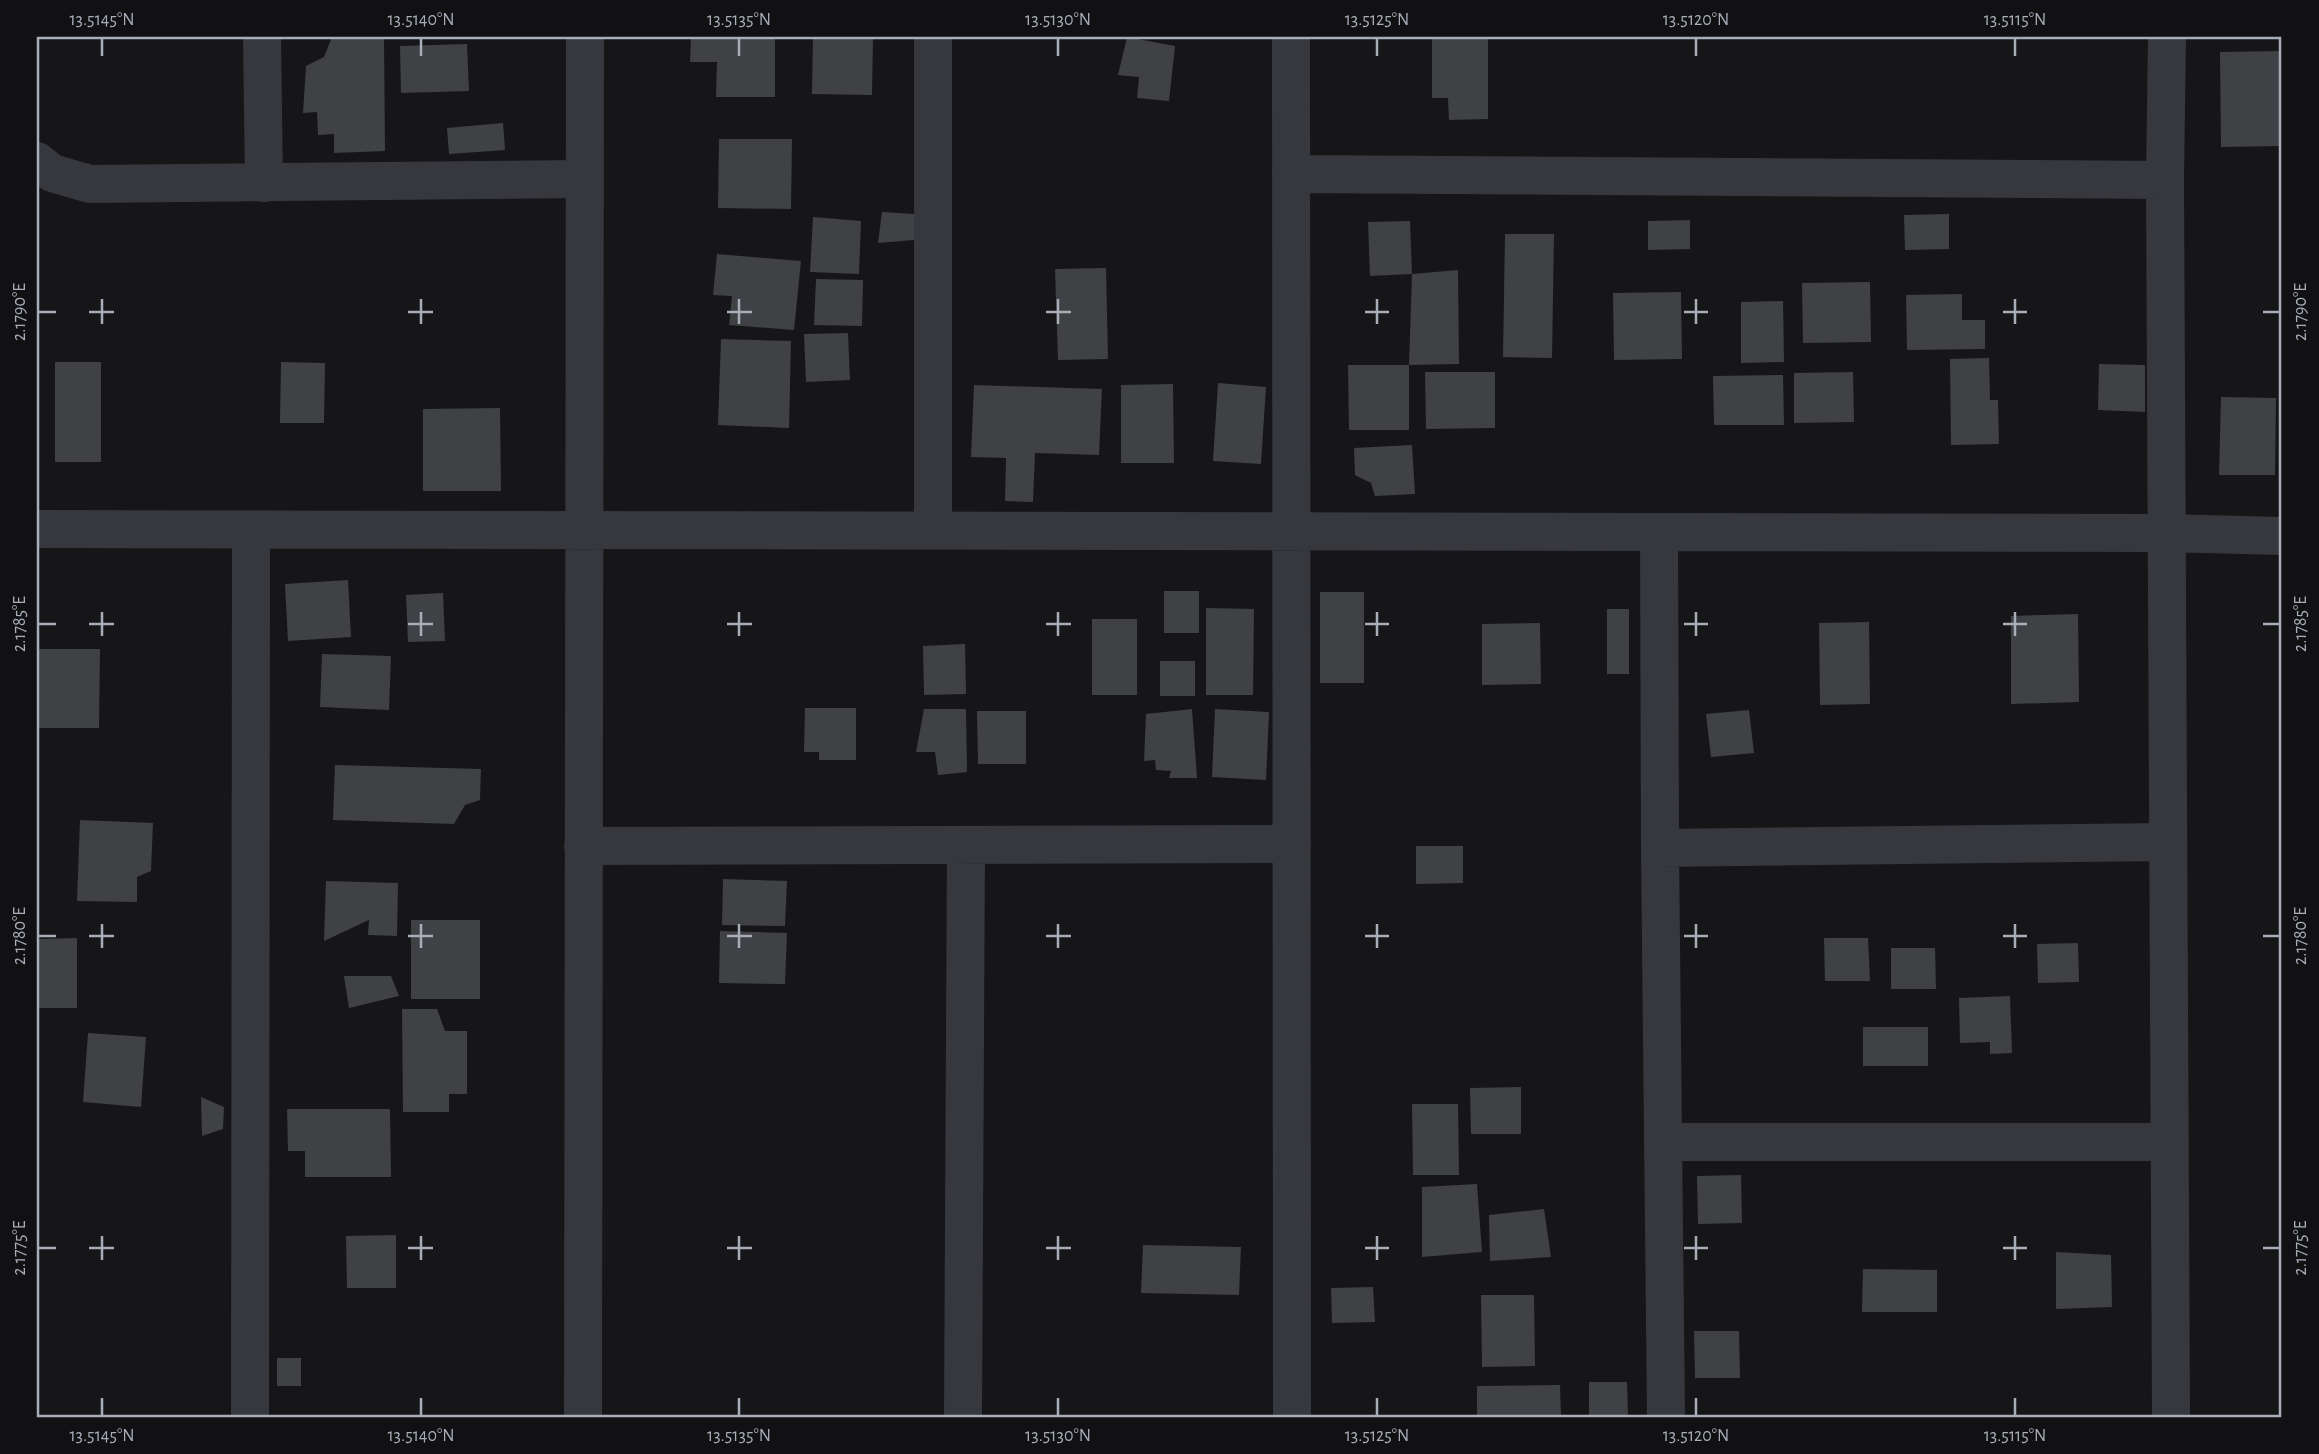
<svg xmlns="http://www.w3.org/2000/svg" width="2319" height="1454" font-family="'Alegreya Sans',sans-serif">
<rect width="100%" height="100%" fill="#161618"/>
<path fill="#404145" d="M332,37H384L385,151L334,153V134L318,135L317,112L303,113L306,66L324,57Z
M691,37H775V97H716L717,62H690Z
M813,37H873L872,95L812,94Z
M1127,37L1175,46L1169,101L1137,98L1139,77L1118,75Z
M1432,37H1488V119L1449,120L1448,98H1432Z
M467,44L469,91L401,93L400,46Z
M2282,51V146L2221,147L2220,52Z
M503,123L505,150L449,154L447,128Z
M719,139H792L791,209L718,208Z
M882,212L914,214V240L878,243Z
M1949,214V249L1905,250L1904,215Z
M813,217L861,221L859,274L810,272Z
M1690,220V249L1648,250V221Z
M1410,221L1412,274L1458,270L1459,364L1409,365L1412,274L1370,276L1368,222Z
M1505,234H1554L1552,358L1503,357Z
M717,254L801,261L794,330L729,325L732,296L713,295Z
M1106,268L1108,359L1058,360L1055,269Z
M816,279L863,280L862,326L814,325Z
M1870,282L1871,342L1803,343L1802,283Z
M1681,292L1682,359L1614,360L1613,293Z
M1962,294V320H1985V349L1907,350L1906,295Z
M1783,301L1784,362L1741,363V302Z
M848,333L850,380L806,382L804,334Z
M721,339L791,341L789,428L718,425Z
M1989,358L1990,400H1998L1999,444L1951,445L1950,359Z
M55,362H101V462H55Z
M281,362L325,363L324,423H280Z
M2099,364L2145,365V412L2098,410Z
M1348,365H1409V430H1349Z
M1425,372H1495V428L1426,429Z
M1853,372L1854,422L1794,423V373Z
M1783,375L1784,425H1714L1713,376Z
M1218,383L1266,387L1261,464L1213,461Z
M1173,384L1174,463H1121V385Z
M974,385L1102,389L1099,455L1035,453L1033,502L1005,501L1006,458L971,457Z
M2221,397L2276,398L2275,475H2219Z
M500,408L501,491H423V409Z
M1412,445L1415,494L1375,496L1371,483L1355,475L1354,448Z
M348,580L351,637L288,641L285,584Z
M1164,591H1199V633H1164Z
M1320,592H1364V683H1320Z
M443,593L445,641L408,642L406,595Z
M1206,608L1254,609L1253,695H1206Z
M1607,609H1629V674H1607Z
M2078,614L2079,702L2011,704V616Z
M1092,619H1137V695H1092Z
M1869,622L1870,704L1820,705L1819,623Z
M1540,623L1541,684L1482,685V624Z
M965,644L966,694L924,695L923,646Z
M39,649H100L99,728H38Z
M322,654L391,656L389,710L320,707Z
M1160,661H1195V696H1160Z
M805,708H856V760H819V752H804Z
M924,709H966L967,772L938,775L935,752H916Z
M1192,709L1197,778H1169L1171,771L1156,770L1155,760L1144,761L1146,714Z
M1215,709L1269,712L1266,780L1212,777Z
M1749,710L1754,753L1711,757L1706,714Z
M977,711H1026V764H978Z
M335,765L481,769L480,800L465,805L454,824L333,820Z
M80,820L153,823L151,871L137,877V902L77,901Z
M1416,846H1463V883L1416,884Z
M723,879L787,881L785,926L722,925Z
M326,881L398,883L397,936L368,935L369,920L324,941Z
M411,920H480V999H411Z
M720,931L787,933L785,984L719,983Z
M77,938V1008H37V939Z
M1824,938H1868L1870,981H1825Z
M2078,943L2079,982L2038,983L2037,944Z
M1891,948H1935L1936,989H1891Z
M344,976H391L399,996L349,1008Z
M2010,996L2012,1053L1990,1054V1042L1960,1043L1959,998Z
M402,1009H437L445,1031H467V1094H449V1112H403Z
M1863,1027H1928V1066H1863Z
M88,1033L146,1037L141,1107L83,1102Z
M1521,1087V1134H1471L1470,1088Z
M201,1097L224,1107L223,1129L202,1136Z
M1412,1104H1458L1459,1175H1413Z
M287,1109H390L391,1177H305V1151H288Z
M1741,1175L1742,1223L1698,1224L1697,1176Z
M1477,1184L1482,1252L1422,1257V1187Z
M1544,1209L1551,1257L1490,1261L1489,1215Z
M396,1235V1288H347L346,1236Z
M1143,1245L1241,1247L1239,1295L1141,1293Z
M2056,1252L2111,1255L2112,1307L2056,1309Z
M1863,1269L1937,1270V1312H1862Z
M1373,1287L1375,1322L1332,1323L1331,1288Z
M1481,1295H1534L1535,1366L1482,1367Z
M1694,1331H1739L1740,1378H1695Z
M277,1358H301V1386H277Z
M1589,1382H1627L1628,1417H1589Z
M1560,1385L1561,1417H1477V1386Z"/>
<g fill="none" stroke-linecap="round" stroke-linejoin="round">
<path stroke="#37383d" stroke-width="38" d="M262,37L264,183
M933,37V531
M1291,37L1292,1417
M2167,37L2165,180L2171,1417
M37,161L52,173L90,184L584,179
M1291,174L2165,180
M37,529L2166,533L2282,536
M1659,532L1660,848L1666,1417
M583,846L1292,844
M1660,848L2167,842
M1663,1142H2169
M250,1417L251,530
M583,1417L585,37
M963,1417L966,846"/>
</g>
<path fill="none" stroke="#a8adb8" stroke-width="2.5" d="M102,38V56M421,38V56M739,38V56M1058,38V56M1377,38V56M1696,38V56M2015,38V56M102,299V324M421,299V324M739,299V324M1058,299V324M1377,299V324M1696,299V324M2015,299V324M38,312H56M89,312H114M408,312H433M727,312H752M1046,312H1071M1365,312H1389M1684,312H1708M2003,312H2027M2263,312H2280M102,612V636M421,612V636M739,612V636M1058,612V636M1377,612V636M1696,612V636M2015,612V636M38,624H56M89,624H114M408,624H433M727,624H752M1046,624H1071M1365,624H1389M1684,624H1708M2003,624H2027M2263,624H2280M102,924V948M421,924V948M739,924V948M1058,924V948M1377,924V948M1696,924V948M2015,924V948M38,936H56M89,936H114M408,936H433M727,936H752M1046,936H1071M1365,936H1389M1684,936H1708M2003,936H2027M2263,936H2280M102,1236V1260M421,1236V1260M739,1236V1260M1058,1236V1260M1377,1236V1260M1696,1236V1260M2015,1236V1260M38,1248H56M89,1248H114M408,1248H433M727,1248H752M1046,1248H1071M1365,1248H1389M1684,1248H1708M2003,1248H2027M2263,1248H2280M102,1398V1416M421,1398V1416M739,1398V1416M1058,1398V1416M1377,1398V1416M1696,1398V1416M2015,1398V1416"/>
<rect width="2319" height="1454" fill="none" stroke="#111113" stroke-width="77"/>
<rect x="38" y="38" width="2242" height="1378" fill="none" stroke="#a8adb8" stroke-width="2.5"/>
<g font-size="18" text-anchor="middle" fill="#a8adb8">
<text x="102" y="25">13.5145°N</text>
<text x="421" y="25">13.5140°N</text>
<text x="739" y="25">13.5135°N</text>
<text x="1058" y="25">13.5130°N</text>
<text x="1377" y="25">13.5125°N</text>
<text x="1696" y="25">13.5120°N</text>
<text x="2015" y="25">13.5115°N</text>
<text transform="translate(2300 312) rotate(-90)" y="6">2.1790°E</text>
<text transform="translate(19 312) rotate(-90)" y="6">2.1790°E</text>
<text transform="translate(2300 624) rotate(-90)" y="6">2.1785°E</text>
<text transform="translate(19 624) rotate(-90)" y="6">2.1785°E</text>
<text transform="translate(2300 936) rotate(-90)" y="6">2.1780°E</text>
<text transform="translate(19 936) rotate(-90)" y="6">2.1780°E</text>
<text transform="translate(2300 1248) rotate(-90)" y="6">2.1775°E</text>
<text transform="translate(19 1248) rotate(-90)" y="6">2.1775°E</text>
<text x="102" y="1441">13.5145°N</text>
<text x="421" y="1441">13.5140°N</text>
<text x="739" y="1441">13.5135°N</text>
<text x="1058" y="1441">13.5130°N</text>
<text x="1377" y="1441">13.5125°N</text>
<text x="1696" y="1441">13.5120°N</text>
<text x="2015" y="1441">13.5115°N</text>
</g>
</svg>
